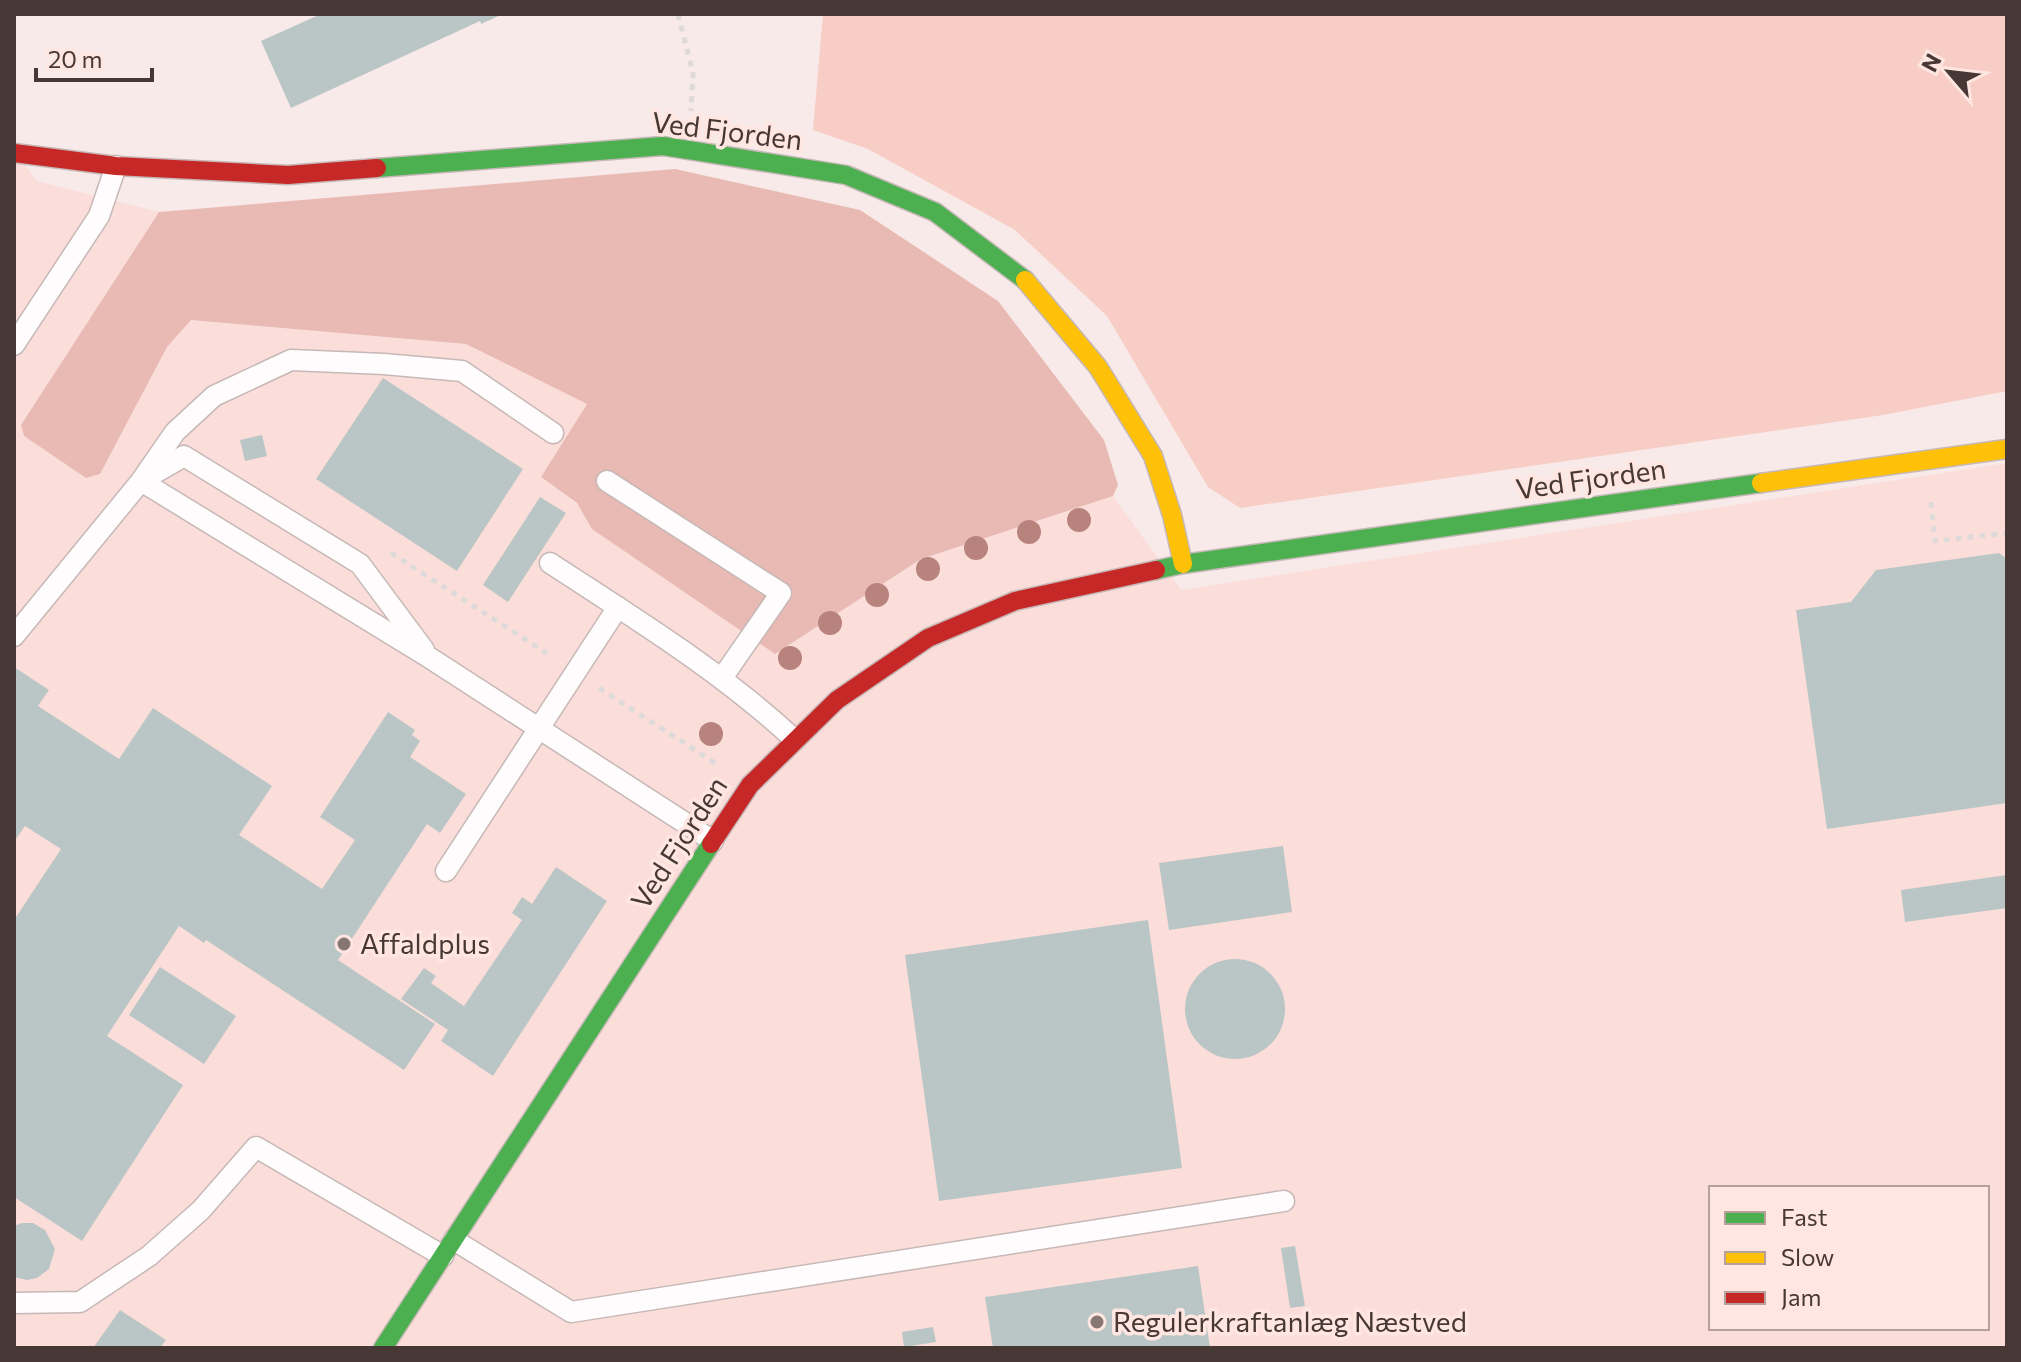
<svg xmlns="http://www.w3.org/2000/svg" width="2021" height="1362" font-family="Commissioner,sans-serif">
<rect width="100%" height="100%" fill="#f8eae8"/>
<path fill="#fbdeda" fill-rule="evenodd" d="M14,152L37,181L159,212L21,425L24,436L86,478L100,474L167,347L190,320L466,344L587,404L541,477L775,654L921,559L1113,496L1181,590L2007,463V1348H14ZM1711,1188H1987V1328H1711Z"/>
<path fill="#f8cdc6" d="M823,14H2007V391L1883,415L1240,508L1208,487L1107,316L1015,230L868,149L813,130Z"/>
<path fill="#e8bab3" d="M675,169L860,210L998,301L1104,440L1118,485L1113,496L921,559L775,654L592,529L577,503L541,477L587,404L466,344L191,320L167,347L100,474L86,478L24,436L21,425L159,212Z"/>
<path fill="#bac6c5" d="M321,14H503L481,24L480,21L291,108L261,41Z
M383,378L523,469L457,571L316,479Z
M262,435L267,456L245,461L240,440Z
M540,497L566,513L508,602L483,585Z
M1999,553L2007,559V803L1827,829L1796,610L1851,602L1876,570Z
M14,667L49,690L38,706L119,759L153,708L272,786L239,835L322,889L355,840L320,817L388,712L415,730L412,735L420,741L410,757L466,794L440,833L427,824L338,960L435,1024L404,1070L206,940L204,943L179,926L107,1036L183,1085L82,1241L14,1197V920L61,849L25,826L14,842Z
M1283,846L1292,912L1169,930L1159,863Z
M556,867L607,901L493,1076L441,1041L448,1030L401,999L424,968L436,976L431,983L464,1006L522,920L512,913L522,897L532,904Z
M2007,875V908L1905,922L1901,890Z
M1148,920L1182,1168L939,1201L905,955Z
M1185 1009a50 50 0 1 1 100 0a50 50 0 1 1-100 0Z
M160,967L236,1016L204,1064L129,1015Z
M22,1223H33L45,1230L55,1249L49,1269L37,1278L27,1280L14,1277V1226Z
M1295,1246L1305,1306L1290,1308L1281,1248Z
M1198,1266L1210,1348H993L985,1297Z
M120,1310L166,1340L160,1348H93Z
M933,1327L936,1342L904,1347L902,1332Z"/>
<g fill="none" stroke-linecap="round" stroke-linejoin="round">
<defs>
<path id="lane" d="M14,345L99,216L116,166
M553,433L462,371L384,364L291,360L214,396L175,432L141,481L430,658L713,841
M607,481L781,593L722,678
M550,563C634,618 721,671 795,740
M14,636L141,481L184,456L360,564L424,650
M446,871L618,607
M454,1240L571,1312L1284,1201
M14,1303L80,1302L149,1256L201,1210L256,1147L443,1256"/>
<path id="fast" d="M377,168L663,146L846,175L935,212L1025,280
M1156,570L1183,564L1761,483
M383,1348L711,844"/>
<path id="slow" d="M1025,280L1098,367L1153,456L1172,515L1183,564
M1761,483L2007,449"/>
<path id="jam" d="M14,153L116,166L288,175L377,168
M711,844L750,785L837,700L928,638L1015,601L1156,570"/>
</defs>
<use href="#lane" stroke="#c6b8b6" stroke-width="23"/>
<use href="#fast" stroke="#c6b8b6" stroke-width="21"/>
<use href="#slow" stroke="#c6b8b6" stroke-width="21"/>
<use href="#jam" stroke="#c6b8b6" stroke-width="21"/>
<path stroke="#dedad9" stroke-width="5" stroke-dasharray="6 6" stroke-linecap="butt" d="M678,14L693,73L691,111
M1931,502L1935,541L2007,533
M391,553L551,656
M599,688L715,763"/>
<use href="#lane" stroke="#fefcfc" stroke-width="20"/>
<use href="#fast" stroke="#4caf50" stroke-width="18"/>
<use href="#slow" stroke="#ffc107" stroke-width="18"/>
<use href="#jam" stroke="#c62828" stroke-width="18"/>
</g>
<g fill="#b8837c">
<circle cx="1079" cy="520" r="12"/>
<circle cx="1029" cy="532" r="12"/>
<circle cx="976" cy="548" r="12"/>
<circle cx="928" cy="569" r="12"/>
<circle cx="877" cy="595" r="12"/>
<circle cx="830" cy="623" r="12"/>
<circle cx="790" cy="658" r="12"/>
<circle cx="711" cy="734" r="12"/>
</g>
<g fill="#867674" stroke="#ffe6e1" stroke-width="3">
<circle cx="344" cy="944" r="8"/>
<circle cx="1097" cy="1322" r="8"/>
</g>
<g text-anchor="middle" stroke-width="7" stroke-linejoin="round" paint-order="stroke">
<g font-size="28" fill="#483835" stroke="#ffe6e1">
<text transform="translate(727 131) rotate(7)" y="10">Ved Fjorden</text>
<text transform="translate(1591 479) rotate(-8)" y="10">Ved Fjorden</text>
<text transform="translate(679 843) rotate(-57)" y="10">Ved Fjorden</text>
</g>
<g font-size="28" fill="#483835" stroke="#ffe6e1" text-anchor="start">
<text x="360" y="954">Affaldplus</text>
<text x="1113" y="1332">Regulerkraftanlæg Næstved</text>
</g>
</g>
<rect width="2021" height="1362" fill="none" stroke="#483835" stroke-width="32"/>
<rect x="1709" y="1186" width="280" height="144" fill="#ffe6e1" stroke="#b6a09c" stroke-width="2"/>
<rect x="1725" y="1212" width="40" height="12" fill="#4caf50" stroke="#b6a09c" stroke-width="2"/>
<text x="1781" y="1226" font-size="24" fill="#483835">Fast</text>
<rect x="1725" y="1252" width="40" height="12" fill="#ffc107" stroke="#b6a09c" stroke-width="2"/>
<text x="1781" y="1266" font-size="24" fill="#483835">Slow</text>
<rect x="1725" y="1292" width="40" height="12" fill="#c62828" stroke="#b6a09c" stroke-width="2"/>
<text x="1781" y="1306" font-size="24" fill="#483835">Jam</text>
<g transform="translate(1949 72) rotate(298)" stroke="#ffe6e1" stroke-width="6" paint-order="stroke">
<path d="M0-6L14 30L0 20L-14 30Z" fill="#483835"/>
<text y="-12" font-size="22" font-weight="bold" text-anchor="middle" fill="#483835">N</text>
</g>
<path d="M36 68v12h116v-12" fill="none" stroke="#483835" stroke-width="4"/>
<text x="48" y="68" font-size="24" fill="#483835" stroke="#ffe6e1" stroke-width="6" paint-order="stroke">20 m</text>
</svg>
